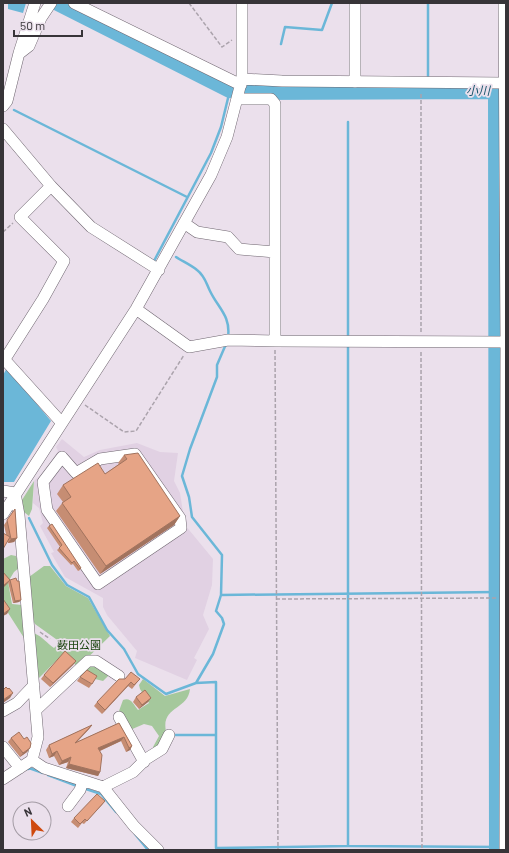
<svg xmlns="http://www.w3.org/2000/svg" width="509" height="853" font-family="Barlow,'Noto Sans JP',sans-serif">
<rect width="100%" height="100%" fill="#ebe0ec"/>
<path fill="#e1d1e3" d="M62,439L84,457L100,450L137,443L160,452L178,453L174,481L180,493L185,525L213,559L212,585L203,615L209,629L194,658L197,660L187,680L135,658L137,651L107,615L103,607V598L65,577L51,553L54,552L40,526L43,523L39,508L33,503L34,481L37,478L41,477L58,451L56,447Z"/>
<path fill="#a5c89c" d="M34,481L32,509L29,516L24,512L22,500Z
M11,555L16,556L20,567L14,572L8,582L12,604L22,605L26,641L3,605V559Z
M44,566H50L66,586L88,598L110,636L78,667L63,654L36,681L33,633C44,637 46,643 54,648L60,642L35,624L31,616L29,577Z
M96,663L109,675L103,681L91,678L85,673L87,668Z
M143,679L165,696L190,689C188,711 158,706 167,735L156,750L153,747L159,736L152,726L144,724L130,730L119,711L123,700C131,697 133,704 138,710L149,703L140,689L139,685Z"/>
<path fill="#6bb7d8" d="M8,3H26L23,13L8,9Z
M7,368L51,421L14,482H3V375Z"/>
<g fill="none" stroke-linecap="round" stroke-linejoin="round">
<path stroke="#6bb7d8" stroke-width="2.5" d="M428,3V78
M281,44L285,27L322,30L332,3
M14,110L187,197
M348,122V338
M176,257C182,261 191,265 197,270C205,276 206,283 210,291C218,308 231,316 228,337
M154,261L211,153L221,127L230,90
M29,518L52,565L67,585L89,597L107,630L124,649L138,674L166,694L196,683L216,682V848L348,846L502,847
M221,595L497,592
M196,683L213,654L224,624L222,618L216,611L221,595L222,555L192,517L189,497L182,476L190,449L217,377V365L226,344
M173,735H215
M28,769L29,768L43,773
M48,775L77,786
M86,789L101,794L116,812
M135,834L148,850
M348,846V345"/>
<path stroke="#6bb7d8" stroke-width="16" d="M58,3L230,90L249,92L496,91L497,850"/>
<defs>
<path id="minor" d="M74,3L241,85
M355,3V82
M504,3L506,342L505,850
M20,53L29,46L41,18L51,3
M242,79L282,81L504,83
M3,106L7,101L19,53L35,3
M3,129L51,186L91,227L159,270
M184,223L197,232L228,237L239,249L275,252
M136,309L189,347L228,340L275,341V104L271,99H237
M275,341L506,342
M4,359L61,422
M3,362L43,299L64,261L20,217L51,186
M135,454L180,518L181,528L98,584L47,510L43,482L62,457L76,473L100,459Z
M3,491L15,493L19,515L38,737L32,760L3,779
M3,514L136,309L211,175L227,137L242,79V3
M36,710L88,661H96L119,676
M3,711L17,703L34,685
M119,717L144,762
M3,747L20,768
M32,760L44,768L103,787L134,826L158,850
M103,787L133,772L146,759L162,749L169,735
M68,806L80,790L83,781"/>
</defs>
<use href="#minor" stroke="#6f6670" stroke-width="12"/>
<path stroke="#aba3ac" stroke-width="1.5" stroke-dasharray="4 2" stroke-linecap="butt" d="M189,3L222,47L232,40
M3,232L13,223
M421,332V92
M275,350L278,850
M421,352L422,850
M85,405L124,432L136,431L184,355
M276,599L496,598
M40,632L50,639"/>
<use href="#minor" stroke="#fff" stroke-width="11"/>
</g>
<path fill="#c68d73" d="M124,455L180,516L174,525L100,574L56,511L63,502L57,494L63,485L105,474L119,464L118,463Z
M15,509L17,538L14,542L8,543L4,525Z
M49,526L81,568L80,570L78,571L73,564L71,565L57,550L60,547L47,528Z
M10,580L21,600L19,602L13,603L8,582L7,584Z
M76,661L73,665L50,687L41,679L44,675Z
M80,677L92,684L89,688L77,681Z
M125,679H140L132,689L128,686L102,714L94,706L97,702Z
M136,697L151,698L148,702L139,709L133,702Z
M119,723L132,746L130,750L126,752L121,741L100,751V772L98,776L66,768L68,762L59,765L54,756L49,758L46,750L49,745L92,725L89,729L77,742Z
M11,738L30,748L27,752L20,757L8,742Z
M105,801L102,805L84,824L82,823L78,828L71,822L74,818Z"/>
<path fill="#a1735e" d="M180,516L174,525L100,574L106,566Z
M17,538L14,542L8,543L11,539Z
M10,580L7,584L3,588V586Z
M21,600L19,602L13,603L15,601Z
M10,609L7,614L3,616V614Z
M76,661L73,665L50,687L53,683Z
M131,682L128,686L102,714L105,710Z
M13,693L10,698L3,703V700Z
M151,698L148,702L139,709L142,705Z
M92,725L89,729L72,747L75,743Z
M124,737L121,741L95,753L98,748Z
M132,746L130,750L126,752L129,748Z
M30,748L27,752L20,757L23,753Z
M57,751L54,756L49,758L52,754Z
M71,757L68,762L59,765L62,761Z
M69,764L100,772L98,776L66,768Z"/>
<path fill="#e6a486" stroke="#a1735e" d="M138,453L180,516L106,566L62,503L71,497L63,485L98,463L105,474L127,459L124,455Z
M15,509L17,538L11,539L7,520Z
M52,524L81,568L80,569L74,561L72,563L59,548L62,545L49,526Z
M3,533L10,537L3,549Z
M3,572L10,580L3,586Z
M16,578L17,581H19L21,600L15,601L10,580Z
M3,599L10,609L3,614Z
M65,651L76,661L53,683L44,675Z
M87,670L97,676L92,684L80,677Z
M131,672L140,679L134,685L131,682L105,710L97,702L119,679H125Z
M6,687L8,689L9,688L13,693L3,700V690Z
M145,690L151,698L142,705L136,697Z
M119,723L132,746L129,748L124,737L98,748L102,755L100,772L69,764L71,757L62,761L57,751L52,754L49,745L92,725L75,743Z
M19,732L24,739L27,737L31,743L30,748L23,753L11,738Z
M97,794L105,801L87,821L85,819L80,824L74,818Z"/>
<g text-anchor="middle" stroke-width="3.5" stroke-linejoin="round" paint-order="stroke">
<g font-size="11" fill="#19430d" stroke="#ebe0ec">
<text x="79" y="649">薮田公園</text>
</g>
<g font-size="12" font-style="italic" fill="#16546b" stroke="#ebe0ec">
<text x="478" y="95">小川</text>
</g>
</g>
<rect width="509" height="853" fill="none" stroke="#373438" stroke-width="8"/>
<g transform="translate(32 821) rotate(336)"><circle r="19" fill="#ebe0ec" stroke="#a39ba4"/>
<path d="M0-3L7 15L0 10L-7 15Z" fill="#cf490e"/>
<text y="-6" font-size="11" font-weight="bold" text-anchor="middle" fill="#373438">N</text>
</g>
<path d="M14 30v6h68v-6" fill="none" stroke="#373438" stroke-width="2"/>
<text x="20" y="30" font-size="12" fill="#373438" stroke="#ebe0ec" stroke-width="3" paint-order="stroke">50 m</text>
</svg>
